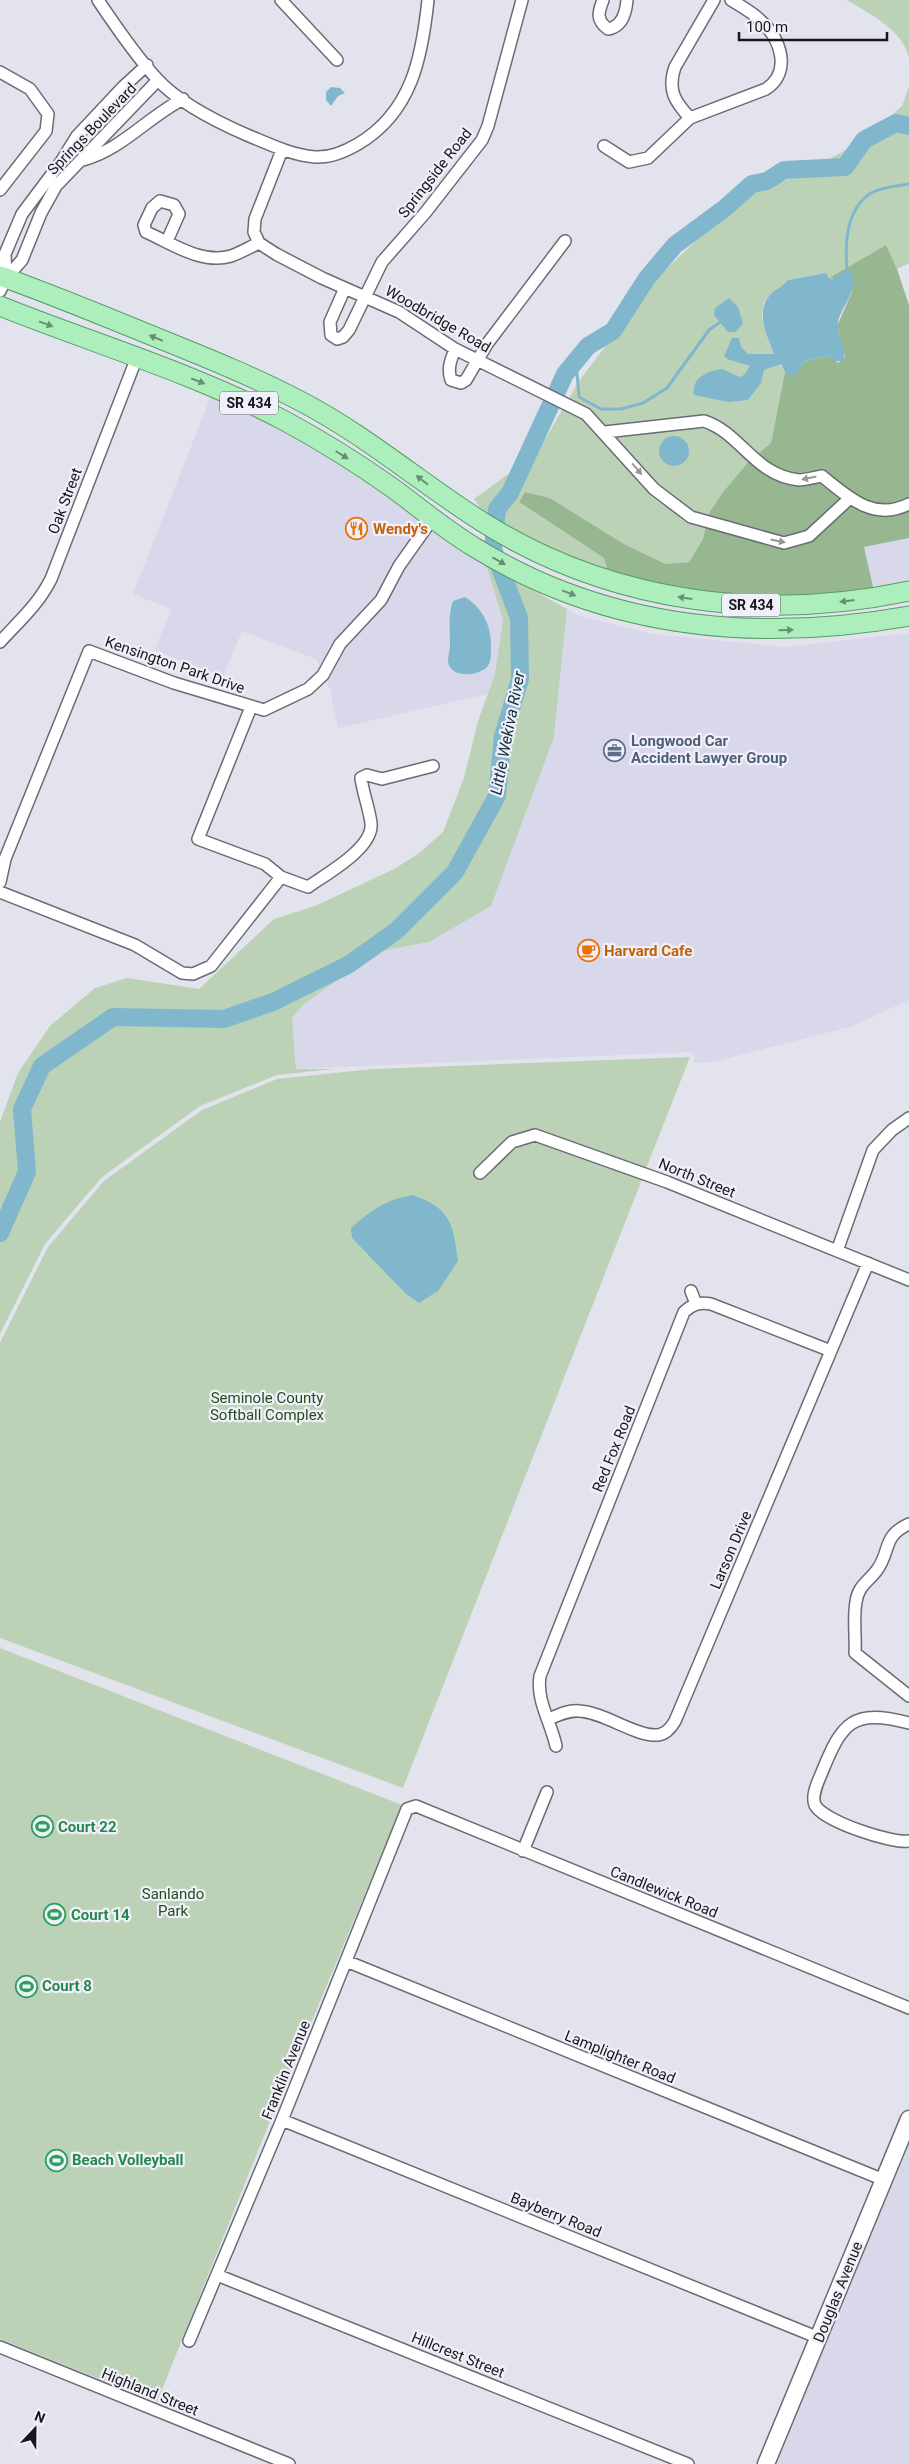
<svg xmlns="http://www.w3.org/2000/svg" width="909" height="2464" font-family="Roboto,sans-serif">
<rect width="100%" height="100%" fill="#e3e3ee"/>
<path fill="#d9d8ea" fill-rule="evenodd" d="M212,393L283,426L424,522L394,563L377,597L337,641L321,669L316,659L242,631L223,677L155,650L171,609L133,594Z
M432,528L486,564L503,620L495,674L488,694L338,728L330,689L326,679L344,647L385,603L403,569ZM450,643L486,668L479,672L463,675L448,663Z
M909,538V585L874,591L864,547Z
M567,609L580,616L653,634L786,647L909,633V1000L853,1026L714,1062L693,1063L695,1057L691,1052L296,1069L292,1018L303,1005L376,952L429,942L554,737Z
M909,2137V2464H771Z"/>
<path fill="#bcd2b7" d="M847,0H909V58C902,29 871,15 847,0Z
M909,87V263L897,269L886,245L829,278L826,273L788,280L782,288L772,293L764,303L762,318L774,353L785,372L771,443L750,460L723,492L709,513L703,539L689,562L665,565L624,544L550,498L525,492L519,502L604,558L609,576L540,546L487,518L474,499L537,453L579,381L660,275L743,196L800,175L864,140L902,106Z
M486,564L567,609L554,737L491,906L429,942L376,952L303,1005L292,1018L296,1069H334L277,1075L200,1106L102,1177L45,1244L0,1334V1122L18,1073L50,1026L95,988L127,978L199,989L274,919L315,906L394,869L418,854L443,832L464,778L478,721L495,674L503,620Z
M690,1057L403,1788L0,1638V1343L48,1247L104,1181L202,1110L277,1079L372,1069Z
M0,1648L402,1805L268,2126L157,2402L0,2339Z"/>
<path fill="#97b790" d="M886,245L897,269L909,305V538L864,547L874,591L741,599L609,576L604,558L519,502L525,492L550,498L624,544L665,564L689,562L703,539L709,513L723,492L750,460L771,443L785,372L794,375L805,361L828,356L838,363L845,357L837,326L852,292L851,272H844L835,278H829Z"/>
<path fill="#80b7cd" d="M331,87L340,88L345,93L338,96L331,106L326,100V92Z
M844,272H851C860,290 841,306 838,322C836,335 848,351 843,360L835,362L828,356L805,361L796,374L792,376L786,374L781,364L764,370L761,383L748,400L729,402L694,395C691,378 707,371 722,369L739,377L744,375L750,366L727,359L724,356L732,338H739L741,347L748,354H774C767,335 755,313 770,295C775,289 783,287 788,280L826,273L829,278L832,279Z
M729,298L738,307L743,323L736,332H728L714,315L715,308Z
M659 451a15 15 0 1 1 30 0a15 15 0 1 1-30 0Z
M465,597C484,609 492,628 491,649C491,655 491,663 487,667C477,677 451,678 448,662C448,656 450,649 450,643C450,628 448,614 453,601Z
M413,1195C451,1209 453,1223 458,1261L438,1291L419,1303L405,1293L352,1238L351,1228C373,1209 385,1200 413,1195Z"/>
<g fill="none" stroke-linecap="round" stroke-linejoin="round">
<path stroke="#80b7cd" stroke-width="3" d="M847,272C845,245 845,210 871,193C881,187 897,186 909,184
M576,361L579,397L601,409H621L643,403L667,388L709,330L723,320"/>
<path stroke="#80b7cd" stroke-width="18" d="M0,1233L27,1172L22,1109L42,1066L113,1017L224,1019L273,1002L348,965L396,931L455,872L497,796L503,736L520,679L519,618L493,549L497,509L510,493L565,374L588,346L613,331L647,278L675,245L725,208L752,184L767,181L784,170L845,167L864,140L896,123L909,126"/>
<defs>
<path id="street" d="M98,0C116,27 135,55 157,79C180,104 217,122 247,135C269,144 291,155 315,157C330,158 346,151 358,144C412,112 422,57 428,0
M281,0L337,60
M603,0C598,13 596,20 608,29C622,27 626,12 627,0
M0,72L30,89L48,114L46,131L0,190
M690,118C675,102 667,90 675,67L714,0
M604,146L629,162L648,158L690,118L766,89C792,72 781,39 760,20C752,12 741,6 731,0
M282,150L255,219L254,232L259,243L276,254L322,278L399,312L455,349L586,414L654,489L691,517L784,543L809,536L850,498
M83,160C121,150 148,117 183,99
M167,241L179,214L174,205L160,201L152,208L144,225L146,232C171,243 202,265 231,256C240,253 250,247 259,243
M6,278L5,254L22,214L61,162L77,136L123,87L147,65
M345,288L330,322L331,335L337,339L343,337L349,330L382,262L425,213L482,140L488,126L522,0
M0,291L6,278L22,260L41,213L56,186L158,80
M455,349C451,360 447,368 451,380L461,383L466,380L487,344L565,241
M605,432L704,421C741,433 755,476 799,480C806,480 815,477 822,476C848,497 874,522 909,504
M0,642C19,621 38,605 51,579L137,357
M251,707L198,839L265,864L281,877L308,887C326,874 374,848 371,823C369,808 363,793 361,778L367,775L382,779L433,766
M0,882L5,859L89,651L174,683L264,710L308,689L323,675L340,644L381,600L399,566L433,518
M0,892L135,945L182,973L193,974L211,966L281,877
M480,1173L512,1142L535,1135L667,1182L909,1280
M837,1251L873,1150L892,1130L909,1118
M691,1291L696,1304
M909,1524C882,1536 891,1551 877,1570C868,1582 858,1586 856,1602C853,1618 856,1637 855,1653L909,1696
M549,1719C558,1715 568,1710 579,1711C604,1712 636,1737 658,1735C666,1734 671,1728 675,1721L868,1263
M909,1723C852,1708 842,1723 822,1772C818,1782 811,1795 815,1805C823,1821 892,1844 909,1841
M556,1746C551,1722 536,1701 540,1676L684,1312C693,1304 699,1302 711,1304L831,1351
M523,1851L547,1792
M346,1961L884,2180
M282,2120L819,2338
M217,2275L688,2464
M189,2341L282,2120L407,1809L416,1806L909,2008
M0,2347L289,2464"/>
<path id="secondary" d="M766,2464L909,2119"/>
<path id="primary" d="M0,276C48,293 96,313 143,332C197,354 251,375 302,402C367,436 422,484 484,523C612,603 762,622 909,591
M0,306C95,344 194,373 285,421C322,441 359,464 394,489C421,509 446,530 474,547C608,630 757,643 909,616"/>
</defs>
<use href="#street" stroke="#6b6b75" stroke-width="14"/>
<use href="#secondary" stroke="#6b6b75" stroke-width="19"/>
<use href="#primary" stroke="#569d67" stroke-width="21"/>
<use href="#street" stroke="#fff" stroke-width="11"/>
<use href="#secondary" stroke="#fff" stroke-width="16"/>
<use href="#primary" stroke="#adefbc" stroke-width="19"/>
</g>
<defs><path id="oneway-solid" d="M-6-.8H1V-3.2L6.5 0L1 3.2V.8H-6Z" transform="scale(1.25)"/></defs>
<g fill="#6a8e74">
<use href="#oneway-solid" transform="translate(46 324) rotate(20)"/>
<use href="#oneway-solid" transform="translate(156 338) rotate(-158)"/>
<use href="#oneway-solid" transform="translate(198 381) rotate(21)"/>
<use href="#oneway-solid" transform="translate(342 455) rotate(32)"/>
<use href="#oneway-solid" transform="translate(422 480) rotate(-142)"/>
<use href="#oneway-solid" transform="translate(499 561) rotate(29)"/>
<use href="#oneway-solid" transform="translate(569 593) rotate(21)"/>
<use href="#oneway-solid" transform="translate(685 598) rotate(-172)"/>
<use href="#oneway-solid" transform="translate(847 601) rotate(173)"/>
<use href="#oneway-solid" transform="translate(786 630) rotate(-2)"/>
</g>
<g fill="#979798">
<use href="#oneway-solid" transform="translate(637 469) rotate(49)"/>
<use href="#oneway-solid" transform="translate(809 478) rotate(168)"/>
<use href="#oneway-solid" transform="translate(778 541) rotate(11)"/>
</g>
<defs>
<symbol id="restaurant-ring" viewBox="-11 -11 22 22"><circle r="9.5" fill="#f0f0fb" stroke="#e8710a" stroke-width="1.5"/><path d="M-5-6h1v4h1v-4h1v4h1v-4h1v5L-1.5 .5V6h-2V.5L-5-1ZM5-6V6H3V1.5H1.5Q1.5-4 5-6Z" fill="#e8710a"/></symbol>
<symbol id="office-ring" viewBox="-11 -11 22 22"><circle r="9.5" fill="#f0f0fb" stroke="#5c6f8a" stroke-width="1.5"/><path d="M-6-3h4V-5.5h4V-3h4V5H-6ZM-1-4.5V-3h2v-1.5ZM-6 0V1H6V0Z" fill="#5c6f8a"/></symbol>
<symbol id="cafe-ring" viewBox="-11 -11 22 22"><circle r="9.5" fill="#f0f0fb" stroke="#e8710a" stroke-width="1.5"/><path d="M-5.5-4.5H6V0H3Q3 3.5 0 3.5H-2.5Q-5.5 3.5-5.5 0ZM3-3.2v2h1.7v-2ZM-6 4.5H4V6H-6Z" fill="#e8710a"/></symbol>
<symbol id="stadium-ring" viewBox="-11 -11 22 22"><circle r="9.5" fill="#f0f0fb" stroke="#2e9e5b" stroke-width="1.5"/><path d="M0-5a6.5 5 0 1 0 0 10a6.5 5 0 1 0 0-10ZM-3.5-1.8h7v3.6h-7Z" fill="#2e9e5b"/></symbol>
</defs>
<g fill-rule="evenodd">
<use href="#restaurant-ring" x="344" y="516" width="25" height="25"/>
<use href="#office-ring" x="602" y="738" width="25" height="25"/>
<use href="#cafe-ring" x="576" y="938" width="25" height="25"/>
<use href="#stadium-ring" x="30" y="1814" width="25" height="25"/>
<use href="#stadium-ring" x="42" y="1902" width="25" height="25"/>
<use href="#stadium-ring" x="14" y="1974" width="25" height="25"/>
<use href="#stadium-ring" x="44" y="2148" width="25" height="25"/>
</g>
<g text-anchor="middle" stroke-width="4.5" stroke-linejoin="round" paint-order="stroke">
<g fill="#f0f0fb" stroke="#59595e" stroke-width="1">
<rect x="220" y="391.5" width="58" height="23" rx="4"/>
<rect x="722" y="593.5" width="58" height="23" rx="4"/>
</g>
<g font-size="14" font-weight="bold" fill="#18181b">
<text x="249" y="408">SR 434</text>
<text x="751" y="610">SR 434</text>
</g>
<g font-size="15" fill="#18181b" stroke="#f0f0fb">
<text transform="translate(92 129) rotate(-46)" y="5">Springs Boulevard</text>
<text transform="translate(435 173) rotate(-52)" y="5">Springside Road</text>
<text transform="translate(438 319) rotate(30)" y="5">Woodbridge Road</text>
<text transform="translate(65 501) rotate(-69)" y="5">Oak Street</text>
<text transform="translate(175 665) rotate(19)" y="5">Kensington Park Drive</text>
<text transform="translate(697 1178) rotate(22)" y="5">North Street</text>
<text transform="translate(614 1449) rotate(-68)" y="5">Red Fox Road</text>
<text transform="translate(731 1550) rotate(-67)" y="5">Larson Drive</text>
<text transform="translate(664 1892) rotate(22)" y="5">Candlewick Road</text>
<text transform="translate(620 2057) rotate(22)" y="5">Lamplighter Road</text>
<text transform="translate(286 2070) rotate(-68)" y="5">Franklin Avenue</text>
<text transform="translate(556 2215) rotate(22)" y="5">Bayberry Road</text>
<text transform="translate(838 2292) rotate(-68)" y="5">Douglas Avenue</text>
<text transform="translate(458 2355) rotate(22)" y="5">Hillcrest Street</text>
<text transform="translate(150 2392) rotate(22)" y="5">Highland Street</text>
</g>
<g font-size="15" font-weight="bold" fill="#c56008" stroke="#f0f0fb" text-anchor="start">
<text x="373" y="534">Wendy's</text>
<text x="604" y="956">Harvard Cafe</text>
</g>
<g font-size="15" font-weight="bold" fill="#4e5e75" stroke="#f0f0fb" text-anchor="start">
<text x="631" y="746">Longwood Car<tspan x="631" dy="17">Accident Lawyer Group</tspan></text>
</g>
<g font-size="15" fill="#234e19" stroke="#f0f0fb">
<text x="267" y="1403">Seminole County<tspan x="267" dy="17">Softball Complex</tspan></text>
<text x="173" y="1899">Sanlando<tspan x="173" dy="17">Park</tspan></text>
</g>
<g font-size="15" font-weight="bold" fill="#27864d" stroke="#f0f0fb" text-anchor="start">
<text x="58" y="1832">Court 22</text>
<text x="71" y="1920">Court 14</text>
<text x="42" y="1991">Court 8</text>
<text x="72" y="2165">Beach Volleyball</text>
</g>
<g font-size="16" font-style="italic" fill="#132e39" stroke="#f0f0fb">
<text transform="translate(507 733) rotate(-79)" y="6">Little Wekiva River</text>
</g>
</g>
<g transform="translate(35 2429) rotate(22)" stroke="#f0f0fb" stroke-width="4" paint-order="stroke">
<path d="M0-4L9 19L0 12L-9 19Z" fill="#18181b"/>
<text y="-8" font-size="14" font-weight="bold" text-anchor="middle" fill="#18181b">N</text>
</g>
<path d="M739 32v8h148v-8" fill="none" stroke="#18181b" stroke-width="2.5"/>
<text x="746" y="32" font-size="15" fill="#18181b" stroke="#f0f0fb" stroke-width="4" paint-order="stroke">100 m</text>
</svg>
